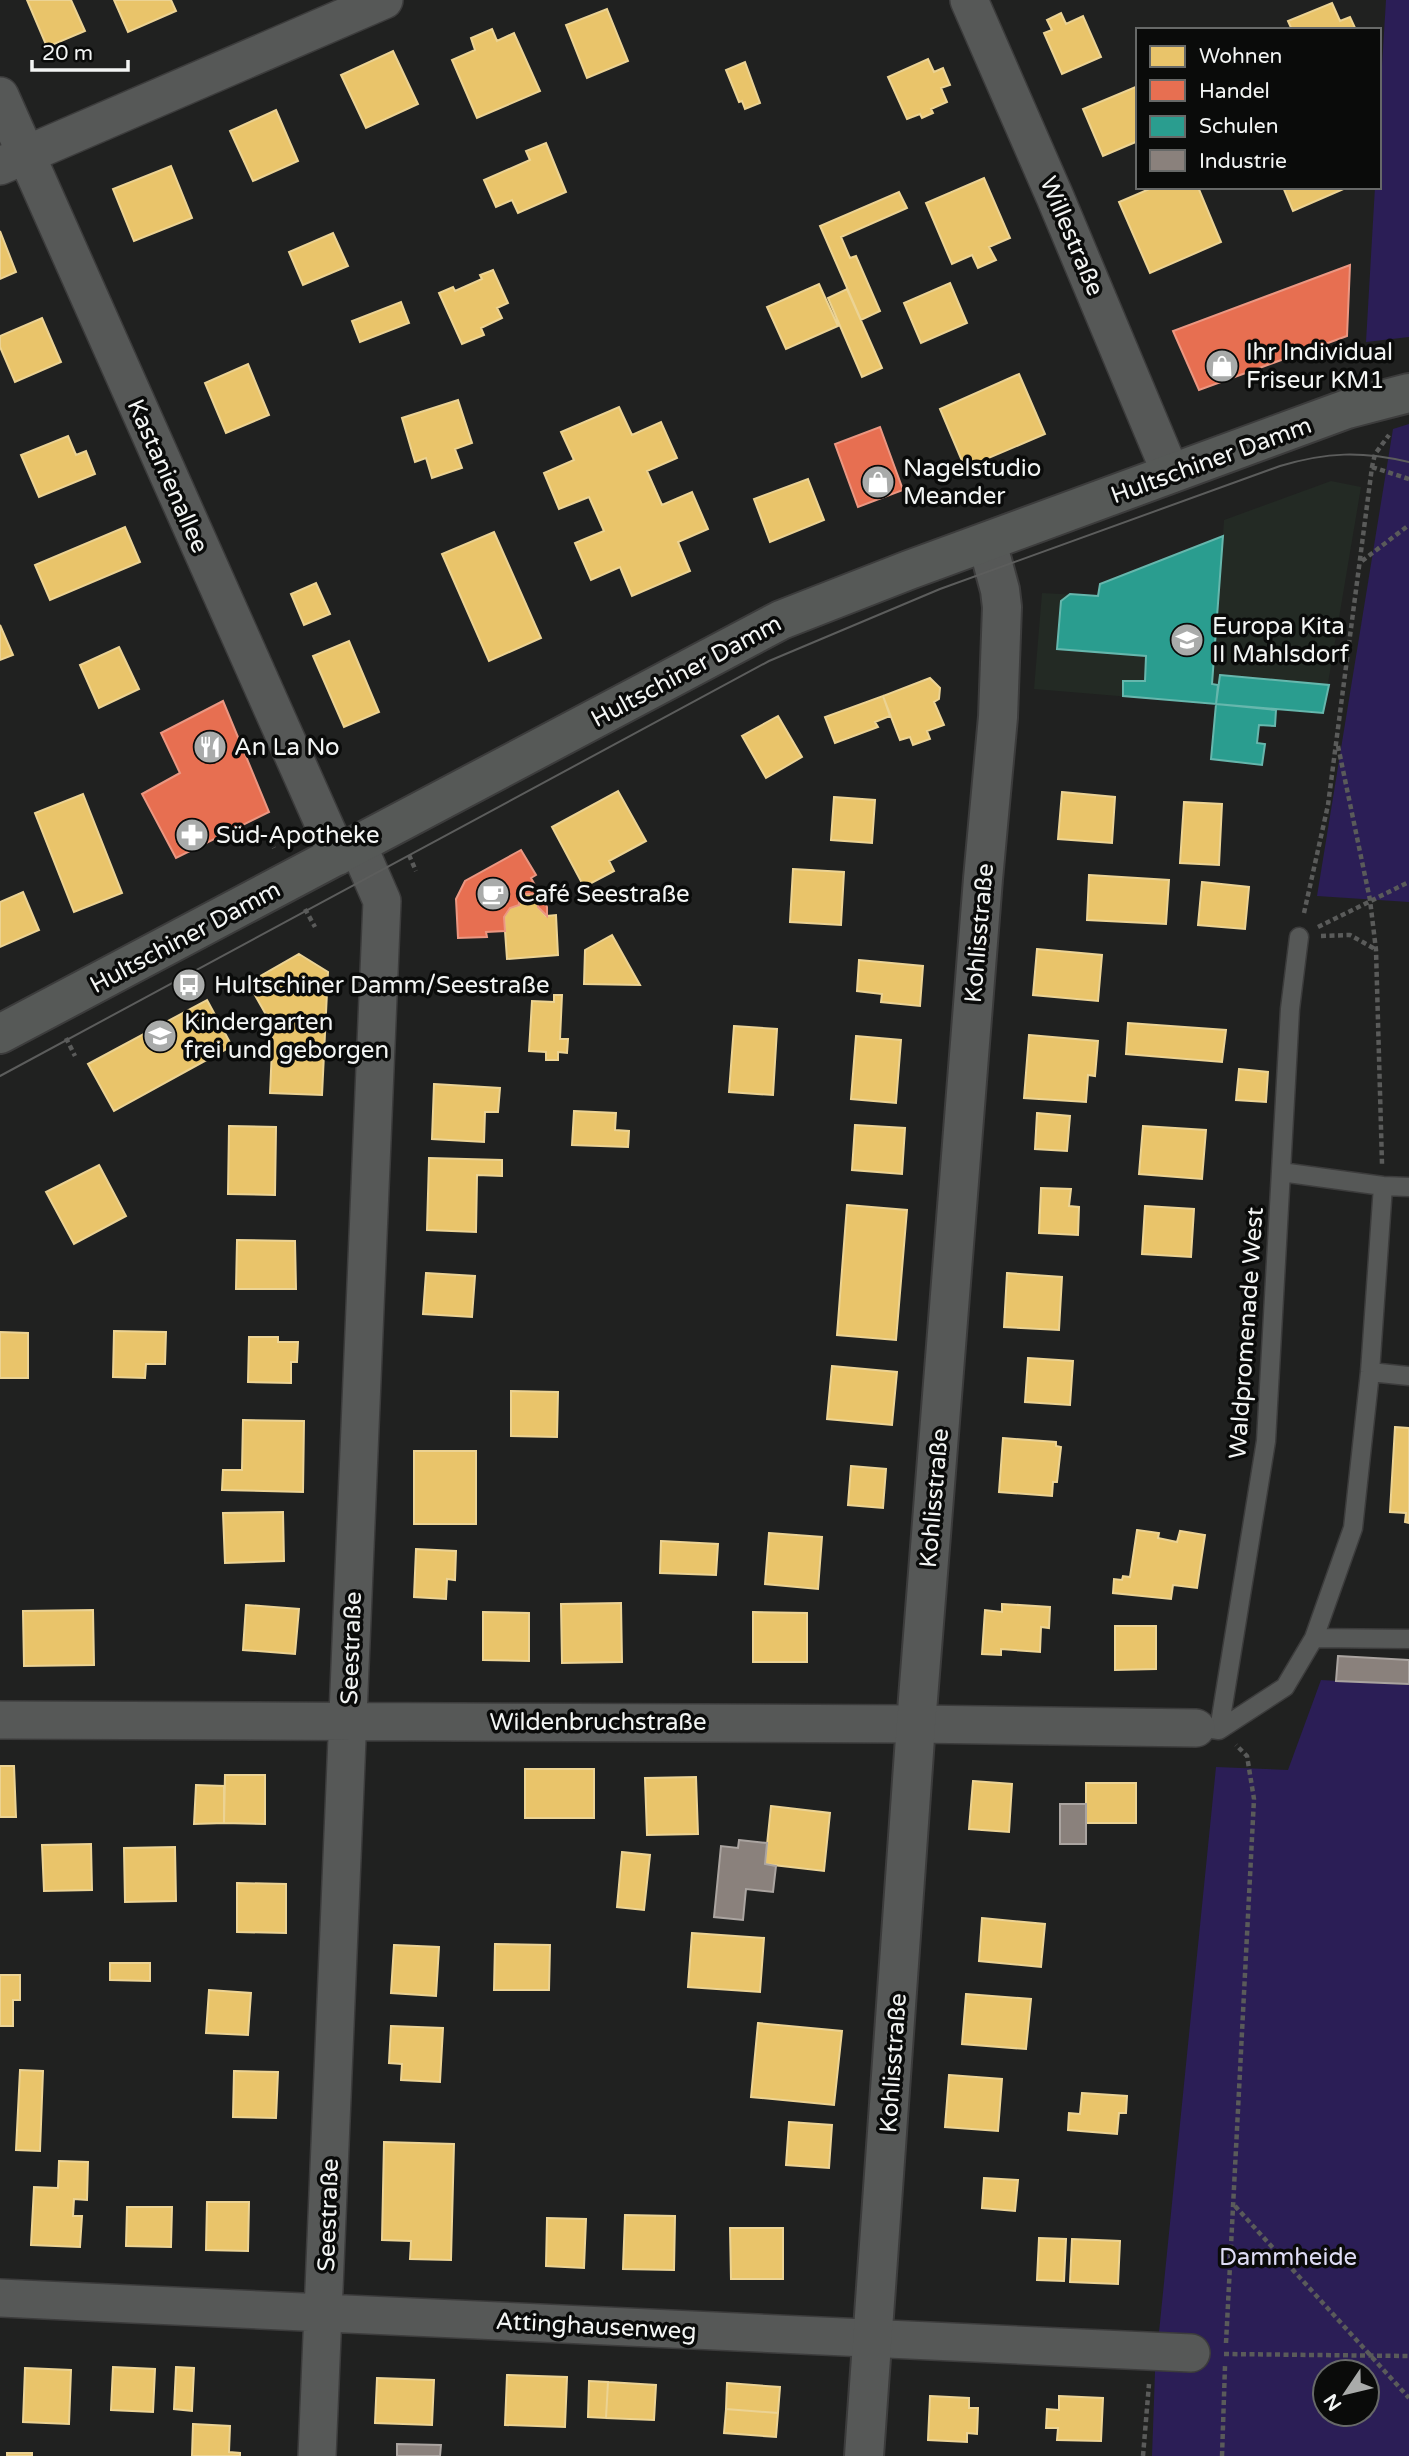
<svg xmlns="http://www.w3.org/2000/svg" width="1409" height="2456" font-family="'Varela Round',sans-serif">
<rect width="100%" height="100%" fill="#202120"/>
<path fill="#232a24" d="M1331,481L1361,487L1323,713L1034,689L1042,593L1098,596L1223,536L1224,520Z"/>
<path fill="#2b1e56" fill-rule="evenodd" d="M1386,0H1409V337L1366,342L1375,187H1379V115Z
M1409,424V902L1317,896L1393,429Z
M1321,1680L1409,1685V2456H1152L1155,2372L1216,1767L1288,1770ZM1325,2372H1367V2414H1325Z"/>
<path fill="#e9c46a" stroke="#ecd393" stroke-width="2" d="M27,0H71L85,31L47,47Z
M114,0H171L176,11L128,32Z
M1332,3L1340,21L1350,17L1356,30H1292L1288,21Z
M607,9L628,61L587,78L566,25Z
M1061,13L1066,24L1083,16L1101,57L1062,74L1044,33L1052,30L1047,20Z
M492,29L497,41L514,33L540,91L477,118L452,60L475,50L471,38Z
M393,51L418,104L366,128L341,75Z
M928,59L934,72L943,68L950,85L941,88L947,102L931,109L933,113L922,118L920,114L907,119L888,77Z
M745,62L760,103L745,109L742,101L739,102L726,70Z
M1138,86V141L1103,156L1083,109Z
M276,110L298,161L253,181L230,131Z
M546,143L566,192L518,213L512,200L496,207L484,180L530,160L526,151Z
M171,166L192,218L134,241L113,189Z
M984,178L1010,238L989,247L996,260L978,268L972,255L952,264L926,203Z
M1154,187H1198L1221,242L1150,273L1119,202Z
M1283,187H1348L1293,211Z
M899,192L907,208L841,237L850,258L856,256L880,311L861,320L820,226Z
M0,231L16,272L0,279Z
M333,233L348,266L303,285L289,252Z
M493,270L508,303L497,308L502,318L481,328L484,335L462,344L439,293L453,287L455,291L482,279L480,275Z
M950,283L967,323L921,343L904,303Z
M819,284L838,326L786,349L767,307Z
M847,289L882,368L862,377L828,298Z
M401,302L409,323L360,342L352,321Z
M42,318L61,362L15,382L0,347V336Z
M248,364L269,415L226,433L205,383Z
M1019,374L1045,434L965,468L940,409Z
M458,400L472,443L455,449L462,468L432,478L426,458L415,462L402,418Z
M619,407L632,435L661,422L677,458L647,471L662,505L692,492L708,529L678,542L690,571L632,596L620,567L591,580L575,543L604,531L589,497L559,509L544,473L574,460L561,432Z
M68,436L76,455L86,451L95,474L39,497L21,455Z
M808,479L824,520L770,542L754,499Z
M125,527L140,562L50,600L35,565Z
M494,532L541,638L489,661L442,554Z
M316,583L330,614L304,625L291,594Z
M0,625L13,655L0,660Z
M349,641L379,712L344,727L313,656Z
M119,647L139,689L99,708L80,665Z
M930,678L940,688L939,699L934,702L944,725L927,731L930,739L913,745L910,737L900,740L883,696Z
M883,696L890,716L875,722L878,727L835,743L825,717Z
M778,716L802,757L766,778L742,736Z
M618,791L646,841L609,861L614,871L584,887L552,827Z
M1062,792L1115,797L1112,843L1058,839Z
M83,794L122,893L74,912L35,813Z
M834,797L875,800L872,843L831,840Z
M1184,802L1222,804L1219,865L1180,863Z
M793,869L844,872L841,925L790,922Z
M1089,875L1169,880L1166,924L1087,920Z
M1202,882L1249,887L1245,929L1198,925Z
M23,892L39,930L0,947V902Z
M519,894H538V907L546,916L556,915L558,955L507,959L504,917L510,908L519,905Z
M612,935L640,985L584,984L585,950Z
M1037,949L1102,955L1098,1001L1033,995Z
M299,954L328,972L322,1095L270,1093L273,1027L248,983Z
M859,960L923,966L920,1006L881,1002L882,994L857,991Z
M554,995H562L560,1039H568L567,1053L558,1052V1060H546V1052L529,1051L532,1001L554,1002Z
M207,1000L232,1046L114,1111L88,1064Z
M1128,1023L1226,1030L1222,1062L1126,1054Z
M734,1026L777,1029L773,1095L729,1092Z
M1029,1035L1098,1041L1095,1076L1088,1075L1086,1102L1024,1098Z
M856,1036L901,1040L896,1103L851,1099Z
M1239,1069L1268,1072L1266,1102L1236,1100Z
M434,1084L500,1088L498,1112H485L484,1142L432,1139Z
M574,1111L616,1113L615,1130L629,1131L628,1147L572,1145Z
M1037,1113L1070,1116L1067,1151L1035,1149Z
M855,1125L905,1128L902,1174L852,1170Z
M229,1126L276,1127L275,1195L228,1194Z
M1143,1126L1206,1130L1202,1179L1139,1174Z
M429,1158L502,1160V1176L477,1175L476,1232L427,1230Z
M99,1165L126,1216L74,1244L46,1192Z
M1041,1188L1071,1189L1069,1206L1079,1207L1078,1235L1039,1233Z
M847,1205L907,1210L896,1340L837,1335Z
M1145,1206L1194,1209L1191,1257L1142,1254Z
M237,1240L295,1241L296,1289H236Z
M426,1273L475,1276L472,1317L423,1314Z
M1007,1273L1062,1277L1059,1330L1004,1327Z
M114,1331L166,1332L165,1364H146L145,1378L113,1377Z
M0,1332L28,1333V1378H0Z
M249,1337H278V1342H298L297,1362H291V1383L248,1382Z
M1028,1358L1073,1361L1070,1405L1025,1402Z
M832,1366L897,1372L892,1425L827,1419Z
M511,1391L558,1392L557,1437L511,1436Z
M243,1420L304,1421L303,1492L222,1490L223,1470H242Z
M1395,1427L1409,1428V1523L1405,1522L1406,1513L1390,1512Z
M1003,1438L1056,1442V1446L1061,1447L1057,1482H1053L1052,1496L999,1492Z
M414,1451H476V1524H414Z
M851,1466L886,1469L883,1508L848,1505Z
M283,1512L284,1561L225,1563L223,1513Z
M1137,1530L1159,1533L1158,1538L1177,1542L1180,1531L1205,1535L1197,1588L1173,1585L1171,1599L1113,1593L1114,1579L1122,1580L1123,1576L1130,1577Z
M769,1533L822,1537L818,1589L765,1584Z
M661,1541L718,1544L716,1575L660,1573Z
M416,1549L456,1551L455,1580L447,1579L446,1599L414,1597Z
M621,1603L622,1662L562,1663L561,1604Z
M1002,1604L1050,1607L1049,1628L1041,1627L1040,1652L1001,1649V1655L982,1654L985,1610L1002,1612Z
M246,1605L299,1609L295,1654L243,1650Z
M93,1610L94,1665L24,1666L23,1611Z
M483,1612L529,1613V1661L483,1660Z
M753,1612L807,1613V1662H753Z
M1115,1626H1156V1669L1115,1670Z
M0,1766H14L16,1817H0Z
M525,1769H594V1818H525Z
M225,1775H265V1824L224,1823Z
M696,1777L698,1834L647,1835L645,1778Z
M973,1781L1012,1784L1009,1832L969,1829Z
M1086,1783H1136V1823H1086Z
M196,1785L224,1786V1823L194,1824Z
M771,1806L830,1813L824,1871L765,1864Z
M91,1844L92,1890L44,1891L42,1845Z
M175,1847L176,1901L125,1902L124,1848Z
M622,1852L650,1855L644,1910L617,1907Z
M237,1883L286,1884V1933L237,1932Z
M982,1918L1045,1924L1041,1967L979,1961Z
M692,1933L764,1938L760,1992L688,1987Z
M495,1944L550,1945L549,1990H494Z
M394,1945L439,1947L436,1996L391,1993Z
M110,1963H150V1981L110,1980Z
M0,1975H20V2000H13V2026H0Z
M209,1990L251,1993L248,2035L206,2033Z
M966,1994L1031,1999L1026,2049L962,2044Z
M758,2023L842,2031L834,2105L751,2097Z
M391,2026L443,2028L440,2082L401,2080L402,2064L389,2063Z
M20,2070L43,2071L40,2151L16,2150Z
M234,2071L278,2072L276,2118L233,2117Z
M949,2075L1002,2079L998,2131L945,2127Z
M1082,2093L1127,2096L1126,2113H1119L1117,2134L1068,2130L1069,2113L1080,2114Z
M789,2122L832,2125L829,2168L786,2165Z
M384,2142L454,2144L451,2260L410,2259L411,2241L382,2240Z
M59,2161L88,2162L87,2200L74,2199L73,2216H82L80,2247L31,2245L34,2187L58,2188Z
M984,2178L1018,2180L1015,2211L982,2208Z
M207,2202H249L248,2251L206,2250Z
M127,2207H172L171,2247L126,2246Z
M625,2215L675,2216L674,2270L623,2269Z
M547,2218L586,2219L584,2268L546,2266Z
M730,2228H783V2279H731Z
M1039,2238L1066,2239L1064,2281L1037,2280Z
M1072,2239L1120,2241L1118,2284L1070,2282Z
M113,2367L155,2369L153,2412L111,2410Z
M176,2367L194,2368L192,2411L174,2409Z
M25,2368L71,2370L69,2424L23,2422Z
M507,2375L567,2377L565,2427L505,2425Z
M377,2378L434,2380L432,2425L375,2423Z
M589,2381L608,2382L606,2418L588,2417Z
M608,2382L656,2385L654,2420L606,2418Z
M727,2383L780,2387L778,2413L726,2409Z
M930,2396L969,2398V2408H978L977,2434L967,2433V2442L928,2440Z
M1059,2396L1103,2398L1101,2441L1057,2440L1058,2428H1046L1047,2409L1059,2410Z
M726,2409L778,2413L776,2437L724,2433Z
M193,2424L230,2426L229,2452L240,2453V2456H192Z
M7,2453H32V2456H7Z"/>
<path fill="#e76f51" stroke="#eb9782" stroke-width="2" d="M1350,265L1347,336L1199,390L1173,331Z
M880,427L903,490L858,507L835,444Z
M223,701L269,812L176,858L142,794L180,773L161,733Z
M521,850L536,875L531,878L547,907V916L538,907V894H519V905L510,908L504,917L505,931L486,932L487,937L458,938L456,899L465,881Z"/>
<path fill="#2a9d8f" stroke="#66b7ad" stroke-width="2" d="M1223,536L1212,684L1218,685L1216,704L1123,696V681H1145L1146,656L1057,649L1061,601L1070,594L1098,596L1100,584Z
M1220,675L1329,685L1323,713L1216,704Z
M1216,704L1276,710L1275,726L1259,725L1257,743L1265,744L1262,765L1211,759Z"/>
<path fill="#8a817c" stroke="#aaa4a0" stroke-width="2" d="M1338,1656L1409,1660V1684L1336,1681Z
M1060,1804H1086V1844H1060Z
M739,1840L767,1843L765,1864L776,1866L773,1892L746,1889L743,1920L714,1917L721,1846L738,1848Z
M397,2444L441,2445L440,2456H397Z"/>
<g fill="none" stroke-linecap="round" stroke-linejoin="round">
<defs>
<path id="service" d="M1281,1172L1383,1186L1409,1187
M1370,1372L1409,1376
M1314,1638L1409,1639
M1212,1729L1219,1730L1285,1687L1314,1638L1353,1528L1370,1372L1383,1186
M1219,1730L1266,1441L1290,1009L1299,937"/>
<path id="minor" d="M969,0L1055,197L1171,474
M0,96L338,856
M0,166L384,0
M0,1720L916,1724L1196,1728
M0,2298L1191,2353
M317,2456L382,901L358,846"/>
<path id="tertiary" d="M864,2456L916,1724L983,879L998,717L1002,607L1000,590L987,542"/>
<path id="secondary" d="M0,1034L781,620L909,570L1347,409L1409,393"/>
</defs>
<use href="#service" stroke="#3c3c3c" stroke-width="21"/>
<use href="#minor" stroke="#3c3c3c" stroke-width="40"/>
<use href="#tertiary" stroke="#3c3c3c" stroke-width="42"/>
<use href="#secondary" stroke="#3c3c3c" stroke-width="42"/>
<path stroke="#5a5b5a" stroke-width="4.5" stroke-dasharray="5 3.5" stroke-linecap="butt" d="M1372,467L1409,479
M1362,561L1409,525
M1338,746L1370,900L1376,950L1382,1164
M270,840L274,848
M409,855L416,871
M305,909L315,927
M1304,913L1328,805L1372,467L1375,454L1389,435
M1318,927L1409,882
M1321,936L1350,935L1375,949
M66,1038L75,1056
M1235,2206L1409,2398
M1226,2343L1254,1799L1247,1756L1236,1745
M1224,2354L1409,2356
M1143,2456L1149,2384
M1222,2456L1225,2366"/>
<use href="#service" stroke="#565857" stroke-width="18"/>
<use href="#minor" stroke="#565857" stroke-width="37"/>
<use href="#tertiary" stroke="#565857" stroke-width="38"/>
<use href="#secondary" stroke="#565957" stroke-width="38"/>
<path stroke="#5c5d5c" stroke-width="2" d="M0,1076L769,661L940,589L1280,466C1327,452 1361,451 1409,462"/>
</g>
<defs>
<symbol id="shop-disc" viewBox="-11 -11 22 22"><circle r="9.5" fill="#a9abaa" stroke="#0a0b0a"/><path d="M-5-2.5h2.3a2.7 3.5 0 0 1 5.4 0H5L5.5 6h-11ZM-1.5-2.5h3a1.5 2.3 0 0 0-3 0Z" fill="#fff"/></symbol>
<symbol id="school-disc" viewBox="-11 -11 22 22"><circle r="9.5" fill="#a9abaa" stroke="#0a0b0a"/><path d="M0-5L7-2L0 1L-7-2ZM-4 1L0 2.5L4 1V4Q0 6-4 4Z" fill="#fff"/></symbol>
<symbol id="restaurant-disc" viewBox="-11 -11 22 22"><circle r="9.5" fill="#a9abaa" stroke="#0a0b0a"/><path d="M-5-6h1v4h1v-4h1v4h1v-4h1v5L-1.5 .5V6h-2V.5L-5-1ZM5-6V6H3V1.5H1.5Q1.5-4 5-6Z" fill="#fff"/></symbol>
<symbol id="pharmacy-disc" viewBox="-11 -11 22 22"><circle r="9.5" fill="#a9abaa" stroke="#0a0b0a"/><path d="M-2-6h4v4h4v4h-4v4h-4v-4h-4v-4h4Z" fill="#fff"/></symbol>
<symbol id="cafe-disc" viewBox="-11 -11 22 22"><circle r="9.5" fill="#a9abaa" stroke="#0a0b0a"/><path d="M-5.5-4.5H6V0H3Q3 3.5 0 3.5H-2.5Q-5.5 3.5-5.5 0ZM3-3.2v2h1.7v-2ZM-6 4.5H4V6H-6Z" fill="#fff"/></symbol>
<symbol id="bus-disc" viewBox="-11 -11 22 22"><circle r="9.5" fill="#a9abaa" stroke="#0a0b0a"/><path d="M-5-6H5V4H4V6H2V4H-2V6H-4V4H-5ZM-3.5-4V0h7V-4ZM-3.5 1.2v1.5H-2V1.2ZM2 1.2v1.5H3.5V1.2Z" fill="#fff"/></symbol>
</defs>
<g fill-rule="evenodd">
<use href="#shop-disc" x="1203" y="347" width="38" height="38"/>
<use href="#shop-disc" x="859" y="463" width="38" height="38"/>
<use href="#school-disc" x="1168" y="621" width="38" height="38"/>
<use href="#restaurant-disc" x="191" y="728" width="38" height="38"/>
<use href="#pharmacy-disc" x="173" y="816" width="38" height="38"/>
<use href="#cafe-disc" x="474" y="875" width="38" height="38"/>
<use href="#bus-disc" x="170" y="966" width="38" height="38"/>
<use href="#school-disc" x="141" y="1017" width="38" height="38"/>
</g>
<g text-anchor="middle" stroke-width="7" stroke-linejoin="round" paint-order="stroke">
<g font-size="24" fill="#f3f5f4" stroke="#0a0b0a">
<text transform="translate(1072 236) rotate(67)" y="8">Willestraße</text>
<text transform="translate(1211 460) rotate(-20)" y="8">Hultschiner Damm</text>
<text transform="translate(168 476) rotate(66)" y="8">Kastanienallee</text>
<text transform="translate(686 671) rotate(-28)" y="8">Hultschiner Damm</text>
<text transform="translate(979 933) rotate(-85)" y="8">Kohlisstraße</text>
<text transform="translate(185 937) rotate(-28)" y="8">Hultschiner Damm</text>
<text transform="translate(1246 1333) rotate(-86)" y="8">Waldpromenade West</text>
<text transform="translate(934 1498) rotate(-85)" y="8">Kohlisstraße</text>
<text transform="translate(351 1648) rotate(-88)" y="8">Seestraße</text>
<text x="598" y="1730">Wildenbruchstraße</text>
<text transform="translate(893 2063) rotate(-86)" y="8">Kohlisstraße</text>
<text transform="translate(328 2215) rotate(-88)" y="8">Seestraße</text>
<text transform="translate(596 2326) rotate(3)" y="8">Attinghausenweg</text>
</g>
<g font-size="24" fill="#f3f5f4" stroke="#0a0b0a" text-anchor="start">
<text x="1246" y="360">Ihr Individual<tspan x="1246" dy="28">Friseur KM1</tspan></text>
<text x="903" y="476">Nagelstudio<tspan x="903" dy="28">Meander</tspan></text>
<text x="1212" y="634">Europa Kita<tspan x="1212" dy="28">II Mahlsdorf</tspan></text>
<text x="234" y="755">An La No</text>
<text x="216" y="843">Süd-Apotheke</text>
<text x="518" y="902">Café Seestraße</text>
<text x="214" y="993">Hultschiner Damm/Seestraße</text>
<text x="184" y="1030">Kindergarten<tspan x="184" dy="28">frei und geborgen</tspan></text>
</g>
<g font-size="24" fill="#dedcf4" stroke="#0a0b0a">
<text x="1288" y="2265">Dammheide</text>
</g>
</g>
<rect x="1136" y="28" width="245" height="161" fill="#0a0b0a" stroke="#676968" stroke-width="2"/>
<rect x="1150" y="46" width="35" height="21" fill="#e9c46a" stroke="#676968" stroke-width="2"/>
<text x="1199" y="63" font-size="21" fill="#f3f5f4">Wohnen</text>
<rect x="1150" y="80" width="35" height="21" fill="#e76f51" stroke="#676968" stroke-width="2"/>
<text x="1199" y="98" font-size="21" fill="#f3f5f4">Handel</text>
<rect x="1150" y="116" width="35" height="21" fill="#2a9d8f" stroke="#676968" stroke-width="2"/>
<text x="1199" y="133" font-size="21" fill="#f3f5f4">Schulen</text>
<rect x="1150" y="150" width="35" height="21" fill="#8a817c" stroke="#676968" stroke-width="2"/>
<text x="1199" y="168" font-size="21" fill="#f3f5f4">Industrie</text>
<g transform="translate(1346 2393) rotate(235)"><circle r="33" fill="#0a0b0a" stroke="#676968" stroke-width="2"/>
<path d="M0-5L12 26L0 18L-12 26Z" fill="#a9abaa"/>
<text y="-10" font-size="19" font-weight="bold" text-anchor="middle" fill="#f3f5f4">N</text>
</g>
<path d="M32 60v10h96v-10" fill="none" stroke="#f3f5f4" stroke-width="3.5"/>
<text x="42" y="60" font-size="21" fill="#f3f5f4" stroke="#0a0b0a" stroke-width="5" paint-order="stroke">20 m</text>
</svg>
